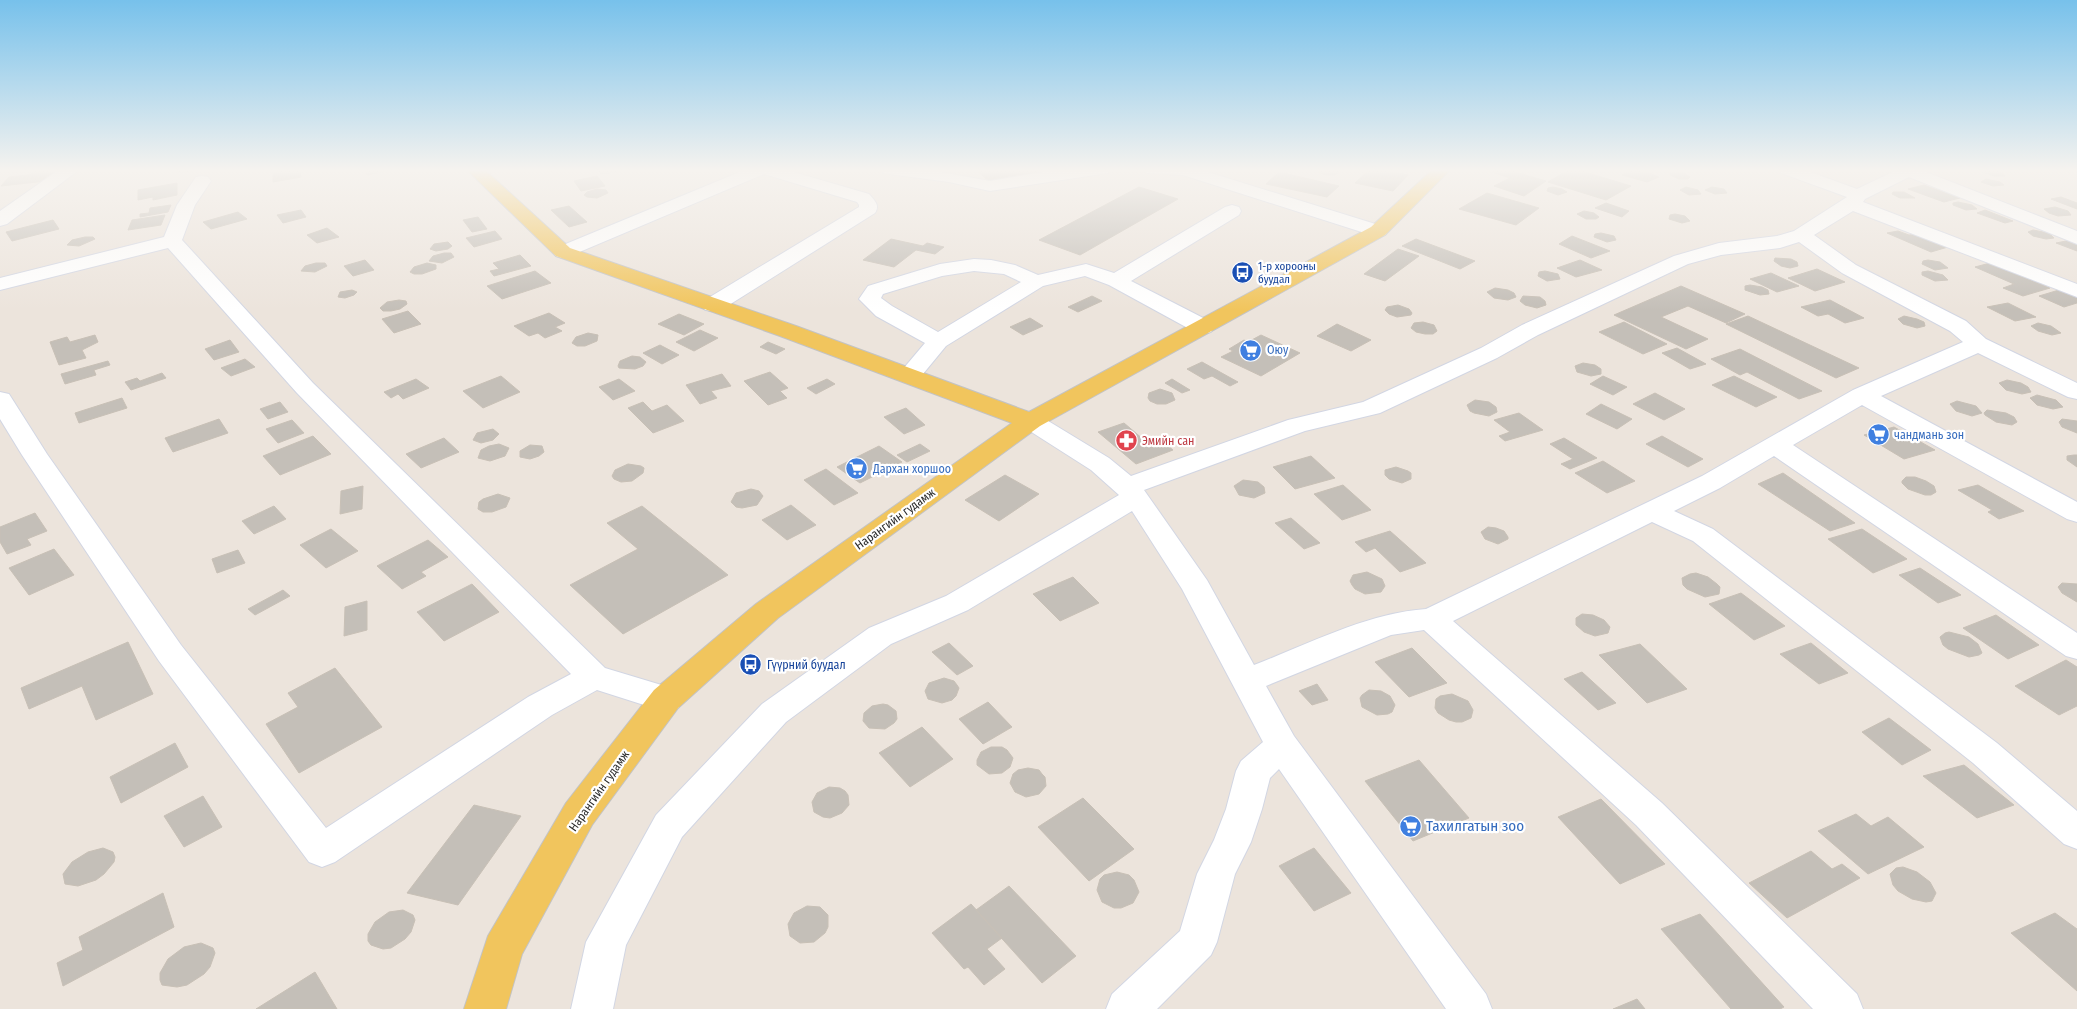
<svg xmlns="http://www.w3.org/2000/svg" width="2077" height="1009" font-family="'Fira Sans Condensed',sans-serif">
<rect width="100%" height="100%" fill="#ece4dc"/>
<path fill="#c4bfb8" stroke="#c8c0b6" d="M34,169H50L48,172L31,173Z
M180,169H200L198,171L176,172Z
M300,169L301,177L273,182V172Z
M364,169H384L386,171L367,175Z
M541,169H563L548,172Z
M598,169H635L601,174Z
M976,169H1054L1056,171L989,182Z
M1317,169H1335L1340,172L1334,175H1326L1318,172Z
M1370,169H1378L1408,175L1393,191L1355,183Z
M1491,169H1505L1546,181L1524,196L1494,186L1510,178L1486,170Z
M1570,169H1575L1631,186L1606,200L1548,182Z
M1634,169L1647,172L1659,177L1647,182L1622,175Z
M1987,169L1998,171L2005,176H1994L1983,172V170Z
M54,172L46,181L1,186L9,177Z
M1279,172L1339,186L1327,197L1266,184Z
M1671,172H1682L1690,177L1688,179H1679L1670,175Z
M597,176L605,186L581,191L574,181Z
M1986,179L2000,182L2004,185L1993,186L1981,182Z
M177,183V195L153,200V197L138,200V190Z
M1924,185L1960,198L1944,202L1908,189Z
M1139,187L1178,199L1080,255L1039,240Z
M1553,187L1562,189L1567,192L1558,195L1547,191L1548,188Z
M1686,187L1698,190L1701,194L1689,195L1680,190Z
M1712,187L1724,189L1727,193L1715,194L1705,190Z
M597,189L606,190L608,193L597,198L587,197L584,195L587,192Z
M1893,192H1904L1915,198H1900L1892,194Z
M1487,193L1539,208L1516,225L1459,209Z
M2061,197L2077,203V209L2051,199Z
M1958,202L1972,205L1977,209L1966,210L1953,205V203Z
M1606,203L1629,211L1622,217L1595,208Z
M171,205L168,212L140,217V214L149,213L150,208Z
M569,206L587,222L569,227L551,210Z
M2055,207L2068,211L2071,215L2058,216L2049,213L2044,209Z
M301,210L306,217L283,223L277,215Z
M1985,210L2013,221L2005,223L1977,213Z
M1584,211L1594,213L1599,217L1596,219H1586L1577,214Z
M238,212L247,219L211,229L203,222Z
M1675,214L1685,216L1690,221L1682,223L1669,219L1670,215Z
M165,215L161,225L128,230L132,220Z
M478,217L487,229L472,232L463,220Z
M53,220L59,229L12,241L6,232Z
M327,228L339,237L317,243L307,235Z
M2033,230L2049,233L2054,238L2046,239L2033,236L2028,232Z
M495,231L502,239L474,247L466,238Z
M1898,231L1909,235L1916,234L1948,247L1931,252L1887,233Z
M1601,233L1614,236L1616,240L1607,242L1594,237L1595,234Z
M1572,236L1610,251L1591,258L1559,244Z
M85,237H93L95,239L79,246L67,245L72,240Z
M891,239L923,246L927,243L944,247L935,254L916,250L894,267L863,260Z
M1416,239L1475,261L1460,269L1402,246Z
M2071,240L2077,242V251L2056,243Z
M448,242L452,246L448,249L436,251L430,249L434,244Z
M1398,249L1419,256L1385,281L1364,274Z
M444,253H451L454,257L442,263L429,261L433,256Z
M520,255L531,266L494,276L490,271L499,269L493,263Z
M1775,258L1791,259L1797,262L1798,266L1790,268L1781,266L1774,261Z
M365,260L374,270L353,276L344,266Z
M1580,260L1602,270L1576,277L1557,268Z
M1928,260L1940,262L1948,268L1935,270L1922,264L1923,261Z
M316,263H325L327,266L315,272L301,271L305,266Z
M427,263L436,265V269L422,274H414L410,272L414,267Z
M1990,263L2050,288L2023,296L2003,288L2014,284L1975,267Z
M1817,269L1845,282L1815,291L1788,278Z
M535,271L551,283L502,299L487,286Z
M1545,271L1558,274L1560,279L1547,281L1538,276L1539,272Z
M1928,271L1943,275L1948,280L1935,281L1922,275V272Z
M1771,273L1799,286L1777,292L1750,279Z
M1750,285L1762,287L1768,290L1769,294L1760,295L1745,290V286Z
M1681,286L1745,314L1726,323L1688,306L1661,317L1708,339L1686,349L1614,315Z
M1495,288L1508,290L1514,293L1516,297L1508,300L1494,298L1487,292Z
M352,290L357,292L354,295L345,298L338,297L340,292Z
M2059,290L2077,297V303L2064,307L2039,296Z
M1092,296L1102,301L1078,312L1068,307Z
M1523,296L1540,297L1545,301L1546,305L1537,308L1525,305L1520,301Z
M399,300L406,301L407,304L400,309L391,311H383L380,308L387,302Z
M1830,300L1864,318L1845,323L1828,314L1818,316L1801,307Z
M2008,303L2036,317L2015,321L1987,307Z
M1398,305L1409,309L1412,313L1411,315L1397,317L1389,314L1385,310L1387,307Z
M408,311L421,324L394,333L382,319Z
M549,313L565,323L555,327L562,331L545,338L538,333L529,336L514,326Z
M679,314L704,324L684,335L658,324Z
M1748,316L1859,368L1836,378L1726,324Z
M1904,316L1917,319L1924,322L1925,326L1917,328L1903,324L1898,319Z
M1030,318L1043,326L1023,335L1010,327Z
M1423,322L1434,325L1437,331L1433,334H1425L1416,332L1411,328L1414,323Z
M1624,322L1667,344L1643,354L1599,332Z
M2038,323L2051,326L2061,333L2052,335L2038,331L2031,326Z
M1337,324L1371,340L1351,351L1317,336Z
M700,330L718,338L694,351L676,342Z
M588,333L598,335L597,341L585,346H577L572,343L576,337Z
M95,335L98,342L82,350L86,358L59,365L50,342L67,337L70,342Z
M1261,335L1300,353L1261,376L1221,357L1233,351L1229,349L1244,340L1248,342Z
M230,340L239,352L214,360L205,349Z
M768,342L785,349L776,354L760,347Z
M660,345L679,355L662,364L643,353Z
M1677,348L1706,364L1690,369L1662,353Z
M1740,349L1822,391L1799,399L1747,372L1740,375L1711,359Z
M632,356L640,357L646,362L643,366L635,369L619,368L618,366L620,361Z
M245,359L255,367L231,376L221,368Z
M108,361L110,365L94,370L96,375L65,384L61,374Z
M1202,362L1238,382L1230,386L1212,376L1204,379L1187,369Z
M1583,363L1595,365L1601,369V374L1591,376L1577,372L1575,366Z
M770,372L788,388L780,391L787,398L768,405L744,381Z
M162,373L166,378L131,390L125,382L137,378L140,381Z
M722,374L731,386L711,391L717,398L700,404L686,385Z
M501,376L520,392L483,408L463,391Z
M1603,376L1627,387L1613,395L1590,384Z
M1734,376L1777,397L1756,407L1712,385Z
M416,379L429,388L403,399L398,394L391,398L384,392Z
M619,379L635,391L613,400L599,387Z
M827,379L835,384L816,394L807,388Z
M1172,379L1190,390L1182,393L1165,383Z
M2007,380L2021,383L2028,387L2031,392L2022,394L2006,390L1999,383Z
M1160,389L1172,393L1175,400L1166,404H1157L1150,401L1148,398L1149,393Z
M1655,393L1685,409L1664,420L1633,404Z
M2037,395L2056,400L2063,407L2053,409L2037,405L2030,398Z
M122,398L127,408L79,423L75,413Z
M1475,400L1489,402L1496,407L1497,412L1489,416L1474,413L1470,411L1467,405Z
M1957,401L1976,406L1982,413L1972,416L1956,411L1950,404Z
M280,402L288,412L268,419L260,409Z
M643,402L652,411L667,405L684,421L653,433L628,408Z
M1601,404L1632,419L1617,429L1586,414Z
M906,408L925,425L904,434L884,417Z
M1987,410L2006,413L2014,417L2017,422L2012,425L1996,422L1985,415L1984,413Z
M1519,413L1543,430L1505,441L1499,436L1510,432L1494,420Z
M219,419L228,433L173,452L165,438Z
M2062,419L2077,421V433L2062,427L2059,422Z
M292,420L304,433L278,443L266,429Z
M1124,423L1150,445L1161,440L1173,450L1136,464L1098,432Z
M1894,427L1935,450L1904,459L1864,435Z
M493,429L499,434L493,440L481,443L473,440L477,433Z
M313,436L331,454L280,475L263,456Z
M1662,436L1703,459L1688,467L1646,444Z
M444,438L459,452L421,468L406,454Z
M1564,438L1597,458L1570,469L1561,464L1573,459L1550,444Z
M499,444L509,448L505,456L490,461L478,458L481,450L489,446Z
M920,444L930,451L907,462L897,455Z
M530,445L542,446L544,452L539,456L530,459L520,457V451Z
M879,446L902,462L860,483L837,467Z
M2074,455H2077V467L2067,460V456Z
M1311,456L1335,478L1295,489L1273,467Z
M1603,461L1635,481L1607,493L1575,473Z
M628,464L641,466L644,468L643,473L632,481L621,482L614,479L612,476L615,470Z
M1396,467L1408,471L1411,473V479L1402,483L1389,479L1385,475V470Z
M826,469L858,493L834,505L804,480Z
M1783,473L1855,523L1830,531L1758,484Z
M1005,475L1039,494L999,521L965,500Z
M1906,477H1915L1926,481L1934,486L1936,492L1931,495H1925L1908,489L1902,483V481Z
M1243,480L1258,482L1264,487L1265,493L1254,498L1239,495L1234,486Z
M1343,485L1371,510L1342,520L1314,494Z
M1978,485L2024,511L1999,519L1988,512L1992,510L1958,490Z
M363,486L362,509L340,514L341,491Z
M751,489L759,491L763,496L757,505L742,508L736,507L731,502L736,493Z
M498,494L510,498L506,507L492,512H483L478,509L479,502L483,499Z
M791,505L816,525L787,540L762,520Z
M274,506L286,519L254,534L242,521Z
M642,506L728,575L623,634L570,585L638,549L607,523Z
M35,513L47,531L27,539L31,545L7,554L0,542V527Z
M1291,518L1320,543L1304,549L1275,523Z
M1488,527L1496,528L1504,531L1508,537V539L1498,544L1485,539L1481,532Z
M331,529L358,551L326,568L300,545Z
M1862,529L1907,559L1873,573L1828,539Z
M1390,531L1426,563L1400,572L1375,548L1366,552L1355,542Z
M428,540L448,557L421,572L426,576L402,589L377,566Z
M54,549L74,575L29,595L9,568Z
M238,550L245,563L217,573L212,559Z
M1920,568L1961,595L1938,603L1899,575Z
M1367,572L1382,579L1385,586L1381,592L1365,594L1355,589L1352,585L1350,581L1353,575Z
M1696,573L1708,577L1717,584L1720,587L1719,594L1705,597L1687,589L1683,585L1682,578L1690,574Z
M1073,577L1099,603L1060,621L1033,594Z
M2062,583L2077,584V602L2062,593L2058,587Z
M472,584L499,612L444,641L417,612Z
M283,590L290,596L255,615L248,609Z
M1741,593L1785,626L1754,640L1709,604Z
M367,601V630L344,636L345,607Z
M1582,614L1593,615L1604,620L1610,627L1608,633L1595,636L1584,632L1576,625V618Z
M1996,615L2039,645L2008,659L1963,628Z
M1949,632L1969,637L1978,644L1982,653L1979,655L1969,657L1948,649L1943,645L1940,637L1945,633Z
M128,642L153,694L96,720L82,686L29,709L21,688Z
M949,643L973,666L957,675L932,652Z
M1811,643L1848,673L1819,684L1780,654Z
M1640,644L1687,689L1647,703L1599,655Z
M1412,648L1447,683L1409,697L1375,662Z
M2066,660L2077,667V706L2059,715L2015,686Z
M335,668L382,727L299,773L266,724L298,707L288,693Z
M1582,672L1616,703L1598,710L1564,679Z
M944,678L954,681L957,685L959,688L956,696L952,700L942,703L928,699L925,691L929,683Z
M1317,684L1328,700L1312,705L1299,691Z
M1369,690L1381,691L1390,696L1395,705L1392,712L1388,714L1377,715L1362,707L1360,698L1362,695Z
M1452,694L1468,701L1473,710L1471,718L1462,722H1456L1449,720L1438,713L1435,708L1436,699L1440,696Z
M988,702L1012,727L983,744L959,719Z
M883,704L888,705L896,711L897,719L894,723L885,729L869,728L863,721L864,713L872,706Z
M1889,718L1931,750L1902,765L1862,732Z
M922,727L953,759L910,787L879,753Z
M175,743L188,767L121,803L110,777Z
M991,747H1002L1007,750L1013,758L1010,767L1002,773L989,774L977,765V760L981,752Z
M1419,760L1469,818L1413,841L1365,781Z
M1964,765L2014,805L1977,818L1923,776Z
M1028,768L1039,770L1042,774L1045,777L1046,786L1039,794L1026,797L1015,792L1010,783L1013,774L1018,770Z
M829,787L840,788L845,791L848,795L849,805L842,813L830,818L823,817L814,812L812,802L817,793Z
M203,796L222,827L184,847L164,816Z
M1083,798L1134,849L1089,881L1038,827Z
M1601,799L1665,864L1620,884L1558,817Z
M474,805L521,816L458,905L407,893Z
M1856,814L1871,826L1888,817L1924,847L1868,874L1818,831Z
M103,848L113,852L115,857L114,862L104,874L96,880L78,886L65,884L63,874L72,862L88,852Z
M1314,848L1351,893L1314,911L1279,866Z
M1811,851L1832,869L1842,864L1860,878L1787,918L1749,883Z
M1903,867L1917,872L1930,882L1936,893L1932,901L1926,902L1912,899L1898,891L1893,885L1890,874L1896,868Z
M1117,872L1129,875L1134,880L1139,892L1133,903L1121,908H1114L1102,902L1097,890L1100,879L1104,875Z
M1009,886L1076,956L1042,983L976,910Z
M163,893L174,927L63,986L57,963L83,950L79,937Z
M971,904L1002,938L987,949L1005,969L984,985L968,967L964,969L932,933Z
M807,906L820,907L828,915V927L825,933L814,942L800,943L790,936L788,924L794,913Z
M403,910L413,915L415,920L411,932L405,939L391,948L383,949L371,945L368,941V934L375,922L389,912Z
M2055,913L2077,929V991L2011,933Z
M1700,914L1784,1007L1780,1009H1731L1661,929Z
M201,943L213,948L215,953L210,967L204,974L187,985L177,987L162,985L160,980V973L168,959L184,947Z
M315,972L337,1009H256Z
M1637,999L1645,1009H1613Z"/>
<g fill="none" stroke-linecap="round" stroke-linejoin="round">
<defs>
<path id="minor" d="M60,169H80L7,224L0,226V211Z
M747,169H783L869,194C875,201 880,205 875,213L721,310L713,311L705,310L702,305L705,300L859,207V205L857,202L764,174L570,256L563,258L556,256L553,252L556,248Z
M880,169H924L990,181L1061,169H1111L1108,173L990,191L949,182L889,174L883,173Z
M1144,169H1198L1385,227L1388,231L1385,235L1378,237L1371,235L1183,175L1147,173Z
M1779,169H1802L1857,189L1899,169H1928L1926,172L2077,231V244L1909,177L1865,199L1863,202L2077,284V297L1853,211L1814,235L1856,265L1966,321L1986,339L2077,383V399L2068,397L1978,353L1881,396L2077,502V522L2067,519L1862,405L1793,445L2077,633V659L2066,656L1774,456L1720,488L1674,511L1713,529L1997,743L2077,811V849L2064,844L1973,763L1693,541L1652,522L1453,621L1662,803L1857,994L1863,1009H1813L1636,825L1424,630L1391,635L1266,686L1294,736L1486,994L1492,1009H1446L1279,769L1270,778L1262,809L1251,842L1235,874L1217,942L1211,955L1157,1009H1106L1112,994L1180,931L1197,874L1214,840L1226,809L1236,771L1241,761L1263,742L1182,589L1132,511L968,610L891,644L786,722L682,837L626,945L613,1009H571L586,942L656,815L762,704L869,628L946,596L1119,495L1091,470L1022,426L1019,421L1022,416L1031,414L1040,416L1109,458L1131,476L1288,420L1363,402L1481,348L1522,325L1674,256L1719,243L1777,236L1794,231L1847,197L1781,173ZM1799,242L1842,273L1950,331L1963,342L1853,390L1702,476L1426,609C1367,613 1309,644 1254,665L1207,580L1144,490L1305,431L1380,413L1497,358L1538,335L1688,264L1721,255L1780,248Z
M202,176L208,177L211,181L195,205L182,240L313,383L605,668L678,690L683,699L678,708L666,712L597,690L552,715L335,862L322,867L309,862L159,661L22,455L0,419V392L9,394L47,454L181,645L326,828L528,697L571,674L297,393L168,248L0,290V278L164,237L177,205L196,177Z
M1232,205L1239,207L1241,211L1239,215L1131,281L1211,322L1214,327L1211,332L1203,334L1195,332L1109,285L1085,276L1043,286L946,346L918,380L910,382L902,380L898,375L925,343L876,316L859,299L868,286L940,264L974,259L991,260L1015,265L1038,275L1086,264L1114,273L1225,207ZM974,271L1004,274L1021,282L938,332L892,306L881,298L883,294L942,276Z"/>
<path id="major" d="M466,169H484L570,248L796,326L1029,412L1371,227L1433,169H1451L1385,235L1040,426L778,618L678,708L592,825L522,954L506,1009H464L488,936L566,803L654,690L756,604L1012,423L780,336L556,256Z"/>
</defs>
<use href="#minor" stroke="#d2d6e3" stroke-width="2"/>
<use href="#major" stroke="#c3c3c3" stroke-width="2"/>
<use href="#minor" fill="#fff" fill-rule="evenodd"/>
<use href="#major" fill="#f1c55d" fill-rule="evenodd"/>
</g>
<linearGradient id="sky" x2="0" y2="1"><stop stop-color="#77c1eb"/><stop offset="0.55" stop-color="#f6f3ef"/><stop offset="1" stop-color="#f6f3ef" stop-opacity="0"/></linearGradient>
<rect width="2077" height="310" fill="url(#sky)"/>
<defs>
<symbol id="bus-disc" viewBox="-11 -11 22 22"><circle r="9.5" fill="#1a4fb4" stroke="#fff"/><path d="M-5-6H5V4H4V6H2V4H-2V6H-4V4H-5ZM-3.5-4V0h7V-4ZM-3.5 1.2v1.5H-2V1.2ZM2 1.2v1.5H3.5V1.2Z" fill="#fff"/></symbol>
<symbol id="supermarket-disc" viewBox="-11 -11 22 22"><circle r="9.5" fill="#3f7fe0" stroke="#fff"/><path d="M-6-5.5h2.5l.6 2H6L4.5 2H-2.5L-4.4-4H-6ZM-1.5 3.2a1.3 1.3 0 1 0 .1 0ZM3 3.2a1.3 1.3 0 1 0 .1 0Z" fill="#fff"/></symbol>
<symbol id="pharmacy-disc" viewBox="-11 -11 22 22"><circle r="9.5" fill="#e0444e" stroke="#fff"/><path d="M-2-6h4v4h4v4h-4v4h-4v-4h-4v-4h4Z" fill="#fff"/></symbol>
</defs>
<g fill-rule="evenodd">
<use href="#bus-disc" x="1230" y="260" width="25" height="25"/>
<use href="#supermarket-disc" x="1238" y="338" width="25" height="25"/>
<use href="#supermarket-disc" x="1866" y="422" width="25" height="25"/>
<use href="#pharmacy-disc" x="1114" y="428" width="25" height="25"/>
<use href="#supermarket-disc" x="844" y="456" width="25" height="25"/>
<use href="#bus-disc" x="738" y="652" width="25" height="25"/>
<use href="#supermarket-disc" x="1398" y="814" width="25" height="25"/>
</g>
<g text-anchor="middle" stroke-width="4.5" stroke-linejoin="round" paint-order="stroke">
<g font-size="11" fill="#164399" stroke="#fff" text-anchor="start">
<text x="1258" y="270">1-р хорооны<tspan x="1258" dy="13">буудал</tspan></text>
</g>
<g font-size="12" fill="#366cbe" stroke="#fff" text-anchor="start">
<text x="1267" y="354">Оюу</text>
<text x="1894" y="439">чандмань зон</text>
<text x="873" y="473">Дархан хоршоо</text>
</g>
<g font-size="12" fill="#be3a42" stroke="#fff" text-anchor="start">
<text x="1142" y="445">Эмийн сан</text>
</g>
<g font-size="12" fill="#2a2a2a" stroke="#fff">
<text transform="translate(895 519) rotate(-36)" y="4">Нарангийн гудамж</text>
<text transform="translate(599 791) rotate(-55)" y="4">Нарангийн гудамж</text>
</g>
<g font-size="12" fill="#164399" stroke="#fff" text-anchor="start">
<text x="767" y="669">Гүүрний буудал</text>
</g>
<g font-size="15" fill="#366cbe" stroke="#fff" text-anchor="start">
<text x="1426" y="831">Тахилгатын зоо</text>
</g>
</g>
</svg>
